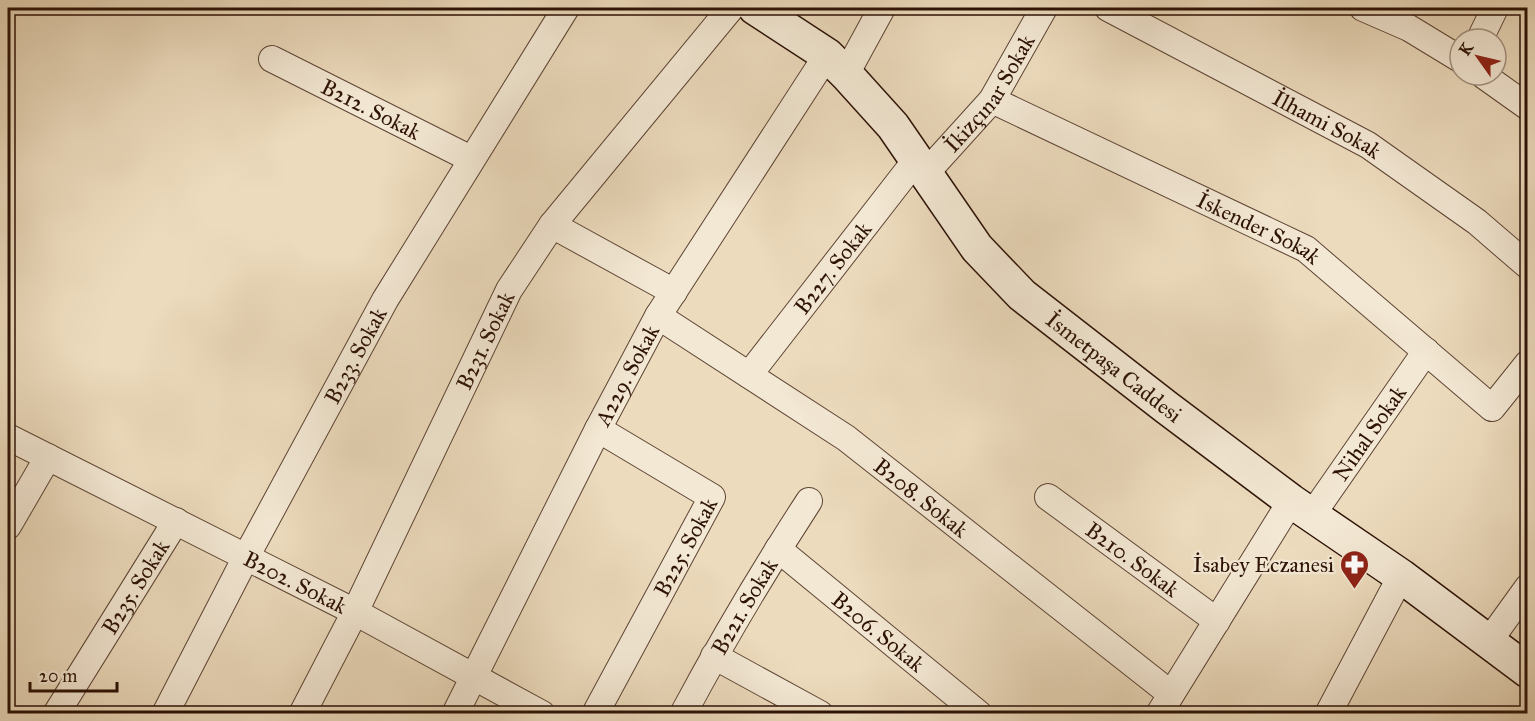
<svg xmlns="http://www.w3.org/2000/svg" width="1535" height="721" font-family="'IM FELL Great Primer',serif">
<rect width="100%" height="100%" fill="#ecdbbd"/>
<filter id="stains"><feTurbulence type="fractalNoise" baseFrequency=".00333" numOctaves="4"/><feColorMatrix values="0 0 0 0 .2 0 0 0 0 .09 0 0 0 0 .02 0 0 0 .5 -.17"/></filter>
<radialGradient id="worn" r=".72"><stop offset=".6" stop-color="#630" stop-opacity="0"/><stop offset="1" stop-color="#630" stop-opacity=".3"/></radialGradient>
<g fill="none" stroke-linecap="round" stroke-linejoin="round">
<defs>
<g id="minor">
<path id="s1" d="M1108,8L1368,145L1477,222L1528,266"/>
<path d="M1363,8L1409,28L1460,59"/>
<path d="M1480,39L1495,8"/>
<path id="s2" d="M272,59L471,159"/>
<path d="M846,74L882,8"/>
<path d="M1483,75L1528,107"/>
<path id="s3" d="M992,100L1306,249L1492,408L1528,363"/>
<path id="s4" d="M925,174L992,100L1044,8"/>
<path d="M552,225L674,292"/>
<path id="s5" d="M658,316L846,438L1171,694"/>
<path id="s6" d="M749,375L916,160"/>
<path id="s7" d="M8,437L355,612L542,714"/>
<path id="s8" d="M1048,497L1217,621"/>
<path id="s9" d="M1312,515L1426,351"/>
<path d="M8,526L48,457"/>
<path id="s10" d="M778,549L979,714"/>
<path d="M1489,641L1528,587"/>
<path d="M714,656L820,714"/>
<path id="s11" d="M56,714L176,521"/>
<path id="s12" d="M165,714L246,557L385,300L566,8"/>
<path id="s13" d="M302,714L355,612L509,290L552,225L731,8"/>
<path id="s14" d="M455,714L598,429L658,316L827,55"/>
<path id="s15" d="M595,714L712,497L598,429"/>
<path id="s16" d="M683,714C722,641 764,570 809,501"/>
<path d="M1159,714L1291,501"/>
<path d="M1328,714L1401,576"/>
</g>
<g id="secondary">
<path id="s17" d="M755,8L827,55L846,74L893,126L977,248L1022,295L1166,407L1291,501L1401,576L1528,671"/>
</g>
</defs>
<use href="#minor" stroke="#5d4434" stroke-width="28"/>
<use href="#secondary" stroke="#2d1206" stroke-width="36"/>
<use href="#minor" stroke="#f3e8d4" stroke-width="26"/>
<use href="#secondary" stroke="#f3e8d4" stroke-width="33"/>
</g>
<defs>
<symbol id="pharmacy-pin" viewBox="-11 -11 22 30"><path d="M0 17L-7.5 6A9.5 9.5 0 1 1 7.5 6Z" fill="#8f2418" stroke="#f3e8d4"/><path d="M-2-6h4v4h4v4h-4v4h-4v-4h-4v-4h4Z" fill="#fff"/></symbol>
</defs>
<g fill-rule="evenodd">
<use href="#pharmacy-pin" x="1338" y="548" width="33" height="45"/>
</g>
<g text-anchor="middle" stroke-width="4.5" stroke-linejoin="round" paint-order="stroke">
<g font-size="22" fill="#2d1206" stroke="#f3e8d4">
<text dy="8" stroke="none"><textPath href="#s4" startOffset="104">İkizçınar Sokak</textPath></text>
<text dy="8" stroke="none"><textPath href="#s2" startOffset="111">B212. Sokak</textPath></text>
<text dy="8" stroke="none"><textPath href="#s1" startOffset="248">İlhami Sokak</textPath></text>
<text dy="8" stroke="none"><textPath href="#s3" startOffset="296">İskender Sokak</textPath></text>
<text dy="8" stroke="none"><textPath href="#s6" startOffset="136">B227. Sokak</textPath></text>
<text dy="8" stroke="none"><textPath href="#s13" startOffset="416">B231. Sokak</textPath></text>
<text dy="8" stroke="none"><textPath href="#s12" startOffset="406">B233. Sokak</textPath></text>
<text dy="8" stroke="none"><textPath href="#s17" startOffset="513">İsmetpaşa Caddesi</textPath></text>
<text dy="8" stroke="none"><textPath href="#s14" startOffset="380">A229. Sokak</textPath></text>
<text dy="8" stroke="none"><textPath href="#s9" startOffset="100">Nihal Sokak</textPath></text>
<text dy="8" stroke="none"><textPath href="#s5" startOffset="320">B208. Sokak</textPath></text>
<text dy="8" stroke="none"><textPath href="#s15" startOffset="190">B225. Sokak</textPath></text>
<text dy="8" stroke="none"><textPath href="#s8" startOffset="105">B210. Sokak</textPath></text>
<text dy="8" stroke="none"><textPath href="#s7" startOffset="322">B202. Sokak</textPath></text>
<text dy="8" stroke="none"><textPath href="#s11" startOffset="150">B235. Sokak</textPath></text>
<text dy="8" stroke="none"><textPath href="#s16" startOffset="124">B221. Sokak</textPath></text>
<text dy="8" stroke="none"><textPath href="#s10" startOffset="130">B206. Sokak</textPath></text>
</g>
<g font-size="22" fill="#2d1206" stroke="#f3e8d4" text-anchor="end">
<text x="1334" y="572">İsabey Eczanesi</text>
</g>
</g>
<rect width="1535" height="721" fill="none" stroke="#ecdbbd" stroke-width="30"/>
<rect x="9" y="9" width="1517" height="703" fill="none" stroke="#2d1206" stroke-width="3"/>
<rect x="15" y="15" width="1505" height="691" fill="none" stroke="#2d1206" stroke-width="1.5"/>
<g transform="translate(1478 57) rotate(304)"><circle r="28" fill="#f3e8d4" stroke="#a49282" stroke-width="1.5"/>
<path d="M0-4.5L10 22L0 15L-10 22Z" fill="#8f2418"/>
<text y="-9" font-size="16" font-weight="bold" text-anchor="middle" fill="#2d1206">K</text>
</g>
<path d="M30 682v9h87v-9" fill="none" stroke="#2d1206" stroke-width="3"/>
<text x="39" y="682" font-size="18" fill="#2d1206" stroke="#f3e8d4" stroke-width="4.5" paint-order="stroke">20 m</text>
<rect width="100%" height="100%" filter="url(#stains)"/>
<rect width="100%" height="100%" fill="url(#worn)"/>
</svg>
